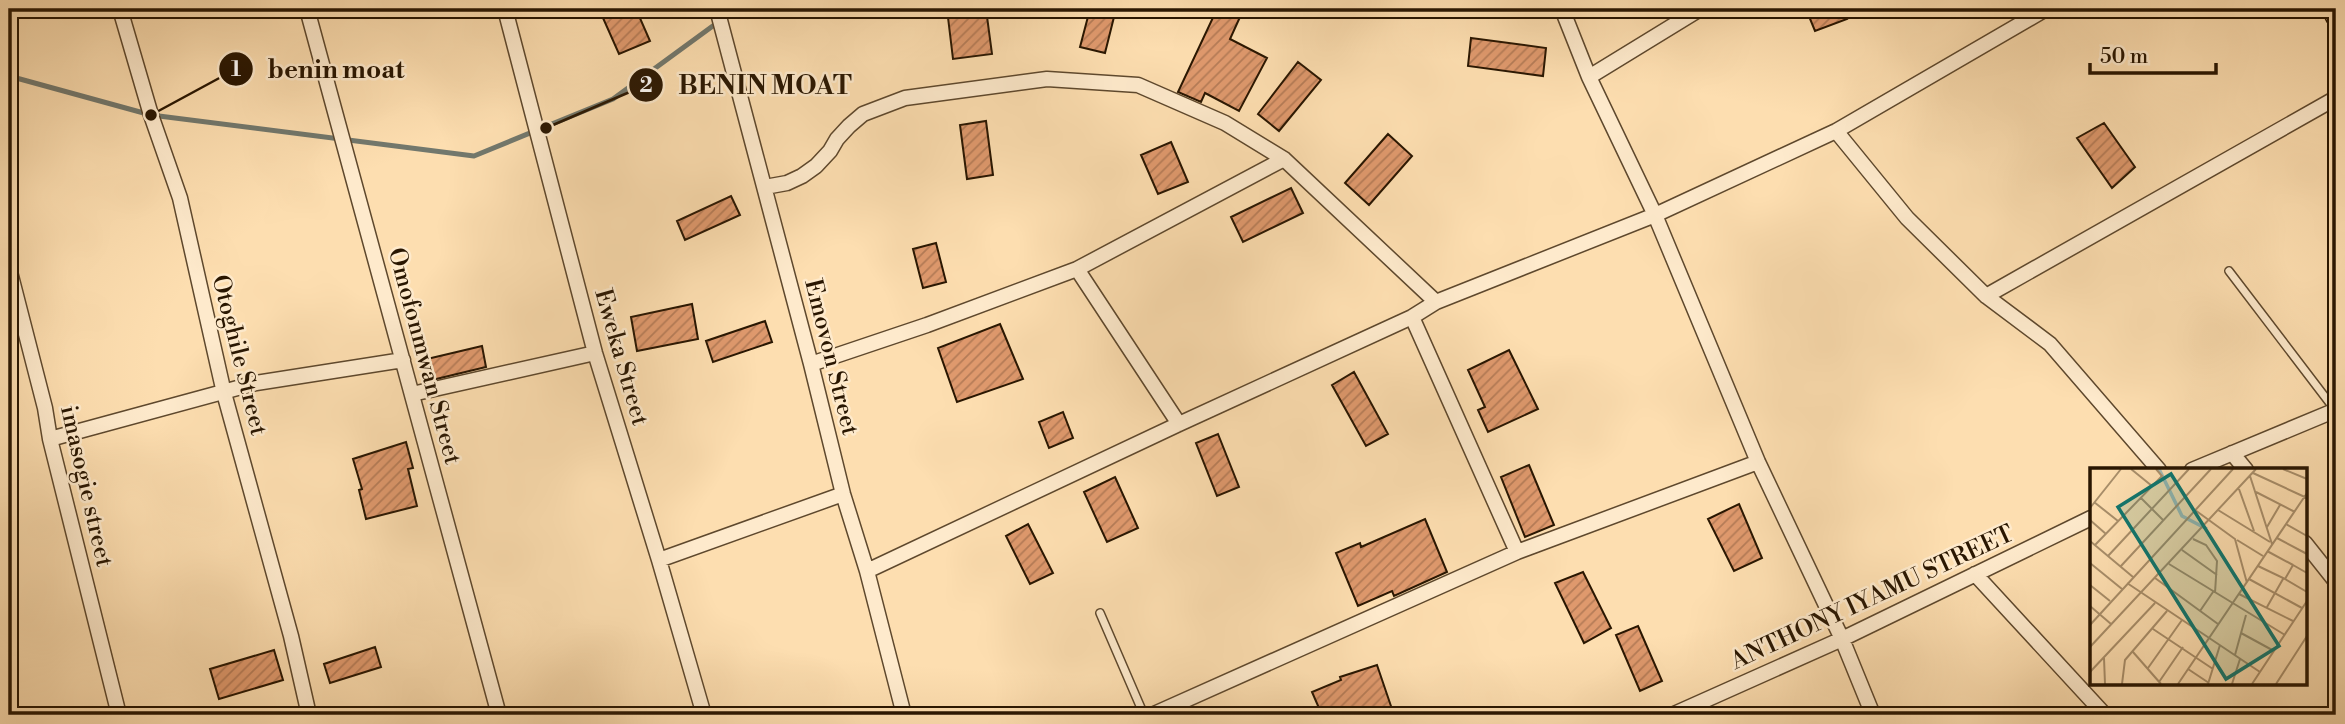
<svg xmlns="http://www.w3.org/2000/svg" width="2345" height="724" font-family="'Libre Bodoni',serif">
<defs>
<pattern id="building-hatch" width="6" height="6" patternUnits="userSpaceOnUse" patternTransform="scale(1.75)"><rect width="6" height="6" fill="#df996d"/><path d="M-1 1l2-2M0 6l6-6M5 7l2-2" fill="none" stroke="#b57c57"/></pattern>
</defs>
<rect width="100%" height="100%" fill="#fddeb0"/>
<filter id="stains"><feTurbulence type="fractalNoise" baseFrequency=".00286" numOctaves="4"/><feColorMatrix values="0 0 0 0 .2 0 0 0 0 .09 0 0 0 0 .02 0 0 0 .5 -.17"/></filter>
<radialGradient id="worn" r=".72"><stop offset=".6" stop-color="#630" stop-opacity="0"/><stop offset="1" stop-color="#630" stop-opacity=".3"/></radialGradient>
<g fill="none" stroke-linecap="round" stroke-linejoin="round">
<path stroke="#72786d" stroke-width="5" d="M9,76L151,115L474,156L613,99L736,9"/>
</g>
<path fill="url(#building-hatch)" stroke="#291601" stroke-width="2" d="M599,9H636L650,41L619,54Z
M947,9H986L992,54L953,59Z
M1090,9H1116L1105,53L1080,47Z
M1217,9L1240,17L1230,39L1267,58L1239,111L1205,93L1201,102L1178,92Z
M1806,9H1842L1847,19L1815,31Z
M1471,38L1546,48L1543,76L1468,66Z
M1298,62L1321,80L1279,131L1258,114Z
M986,121L993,175L967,179L960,125Z
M2104,123L2135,167L2112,188L2077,138Z
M1388,134L1412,156L1369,205L1345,183Z
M1171,142L1188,182L1158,194L1141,155Z
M1291,188L1303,213L1243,242L1231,217Z
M731,196L740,215L685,240L677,221Z
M936,243L946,282L923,288L913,249Z
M692,304L698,339L637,351L631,317Z
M765,321L772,342L713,362L706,341Z
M1000,324L1023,379L957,402L938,348Z
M482,346L486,367L432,380L427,359Z
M1509,350L1538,409L1488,432L1478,410L1485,407L1468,370Z
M1354,372L1388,434L1366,446L1332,385Z
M1063,412L1073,438L1049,448L1039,422Z
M1218,434L1239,487L1217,496L1196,443Z
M406,442L413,468L408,469L417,506L366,519L359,490L362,489L353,459Z
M1529,465L1554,525L1525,537L1501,477Z
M1115,477L1138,528L1107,542L1084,492Z
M1739,504L1762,558L1734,571L1708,519Z
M1425,519L1447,572L1394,596L1392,591L1358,606L1336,553L1360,543L1361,547Z
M1028,524L1053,573L1030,584L1006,536Z
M1583,572L1611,628L1584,643L1555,583Z
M1638,626L1662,681L1640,691L1616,635Z
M375,647L381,667L330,683L324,664Z
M274,650L283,680L219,699L210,669Z
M1377,665L1394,715H1322L1312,692L1341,680L1340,677Z"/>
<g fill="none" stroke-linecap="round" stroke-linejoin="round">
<defs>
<path id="lane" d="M2229,271L2335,410
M1100,613L1144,715"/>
<path id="street" d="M120,9L151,115L180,198L224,393L291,636L309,715
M307,9L499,715
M505,9L595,353L659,560L704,715
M717,9L811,364L843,494L867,571L904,715
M1562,9L1589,77L1655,215L1758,462L1842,639L1873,715
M1589,77L1700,9
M1836,131L1907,218L1986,296L2050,344L2159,470
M765,187L787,183L802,176L816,166L830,151L837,139L849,126L863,114L905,98L1047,79L1138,85L1225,123L1284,159L1436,302
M9,268L45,408L50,439L119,715
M1077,269L1179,424
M1986,296L2336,98
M1412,317L1517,552
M811,364L927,325L1077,269L1284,159
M412,394L595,353
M50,439L256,383L403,360
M2232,453L2246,470
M2192,470L2336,410
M2305,543L2336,582
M659,560L843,494
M867,571L1179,424L1412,317L1436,302L1655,215L1836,131L2046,9
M1975,574L2105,715
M1152,715L1517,552L1758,462
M1672,715L1842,639L2091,518"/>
<path id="secondary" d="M2332,9L2336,17"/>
</defs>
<use href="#lane" stroke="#5e482d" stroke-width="10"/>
<use href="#street" stroke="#5e482d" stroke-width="17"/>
<use href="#secondary" stroke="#291601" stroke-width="22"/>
<use href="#lane" stroke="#feeacc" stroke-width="7"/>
<use href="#street" stroke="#feeacc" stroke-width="14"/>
<use href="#secondary" stroke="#feeacc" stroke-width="19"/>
</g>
<g text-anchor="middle" stroke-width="5" stroke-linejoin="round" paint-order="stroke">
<g font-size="24" fill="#291601" stroke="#feeacc">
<text transform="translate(240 355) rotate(76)" y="8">Otoghile Street</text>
<text transform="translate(425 356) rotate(75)" y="8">Omofonmwan Street</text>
<text transform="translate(622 357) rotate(74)" y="8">Eweka Street</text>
<text transform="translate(832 357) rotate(76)" y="8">Emovon Street</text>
<text transform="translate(87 486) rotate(77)" y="8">imasogie street</text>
<text transform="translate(1872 597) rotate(-25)" y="8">ANTHONY IYAMU STREET</text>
</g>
</g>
<g transform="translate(2090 468)">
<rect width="217" height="217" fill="#fddeb0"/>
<path fill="none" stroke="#a2bab5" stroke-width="3.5" d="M69,1L92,48L117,61"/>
<path fill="none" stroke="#a88e6a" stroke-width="2" d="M41,1L62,18M193,1L217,11M163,5L217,30M160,8L182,76M149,21L164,63M166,24L205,44M51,30L73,52M4,34L28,53M0,40L31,1M105,42L145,71L157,115M128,42L180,74M0,52L16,66M196,56L217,68M177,59L190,37M187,70L217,86M103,71L116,77L127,93L125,125M147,72L173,88M0,73L43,109M5,77L72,8L66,1M92,82L127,107M177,83L203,97M18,88L99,1M0,95L32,121M79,96L195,167M31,98L121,1M168,98L195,111L203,97L217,105M65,110L128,156M159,111L212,140M195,111L217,124M37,115L170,204M0,117L20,133M149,126L203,153M0,138L21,156M177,139L193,111M110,143L123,124M0,157L143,1M63,161L123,201M151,165L184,183M0,179L166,1M43,184L71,216M145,187L156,147M14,190L15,216M58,200L92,152M98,201L119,215M0,204L65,135M69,214L93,179M32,216L35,192L77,143M88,216L217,25M118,216L130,177M142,216L150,191M162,216L217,133M186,216L217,168"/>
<path fill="#0f766e" fill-opacity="0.15" stroke="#0f766e" stroke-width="3.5" d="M81,6L189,178L136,211L28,39Z"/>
<rect width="217" height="217" fill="none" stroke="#291601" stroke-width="3.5"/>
</g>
<path fill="none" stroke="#291601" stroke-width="2.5" d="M151 115L236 69M546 128L646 85"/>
<g fill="#291601" stroke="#feeacc" stroke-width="2.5">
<circle cx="151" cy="115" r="7"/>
<circle cx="546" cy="128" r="7"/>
<circle cx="236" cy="69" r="18"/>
<circle cx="646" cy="85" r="18"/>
</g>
<g font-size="21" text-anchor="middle" font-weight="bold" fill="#fff">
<text x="236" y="76">1</text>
<text x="646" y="92">2</text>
</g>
<g font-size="26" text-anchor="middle" font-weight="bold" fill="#291601" stroke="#feeacc" stroke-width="5" stroke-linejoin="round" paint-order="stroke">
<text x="336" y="78">benin moat</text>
<text x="765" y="94">BENIN MOAT</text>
</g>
<rect width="2345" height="724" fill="none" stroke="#fddeb0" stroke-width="35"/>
<rect x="10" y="10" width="2324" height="703" fill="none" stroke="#291601" stroke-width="3.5"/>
<rect x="18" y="18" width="2310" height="689" fill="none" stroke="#291601" stroke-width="2"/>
<path d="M2090 63v10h126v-10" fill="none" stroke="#291601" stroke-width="3.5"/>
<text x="2100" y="63" font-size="21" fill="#291601" stroke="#feeacc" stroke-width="5" paint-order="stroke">50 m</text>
<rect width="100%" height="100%" filter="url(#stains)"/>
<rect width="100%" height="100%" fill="url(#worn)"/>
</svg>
